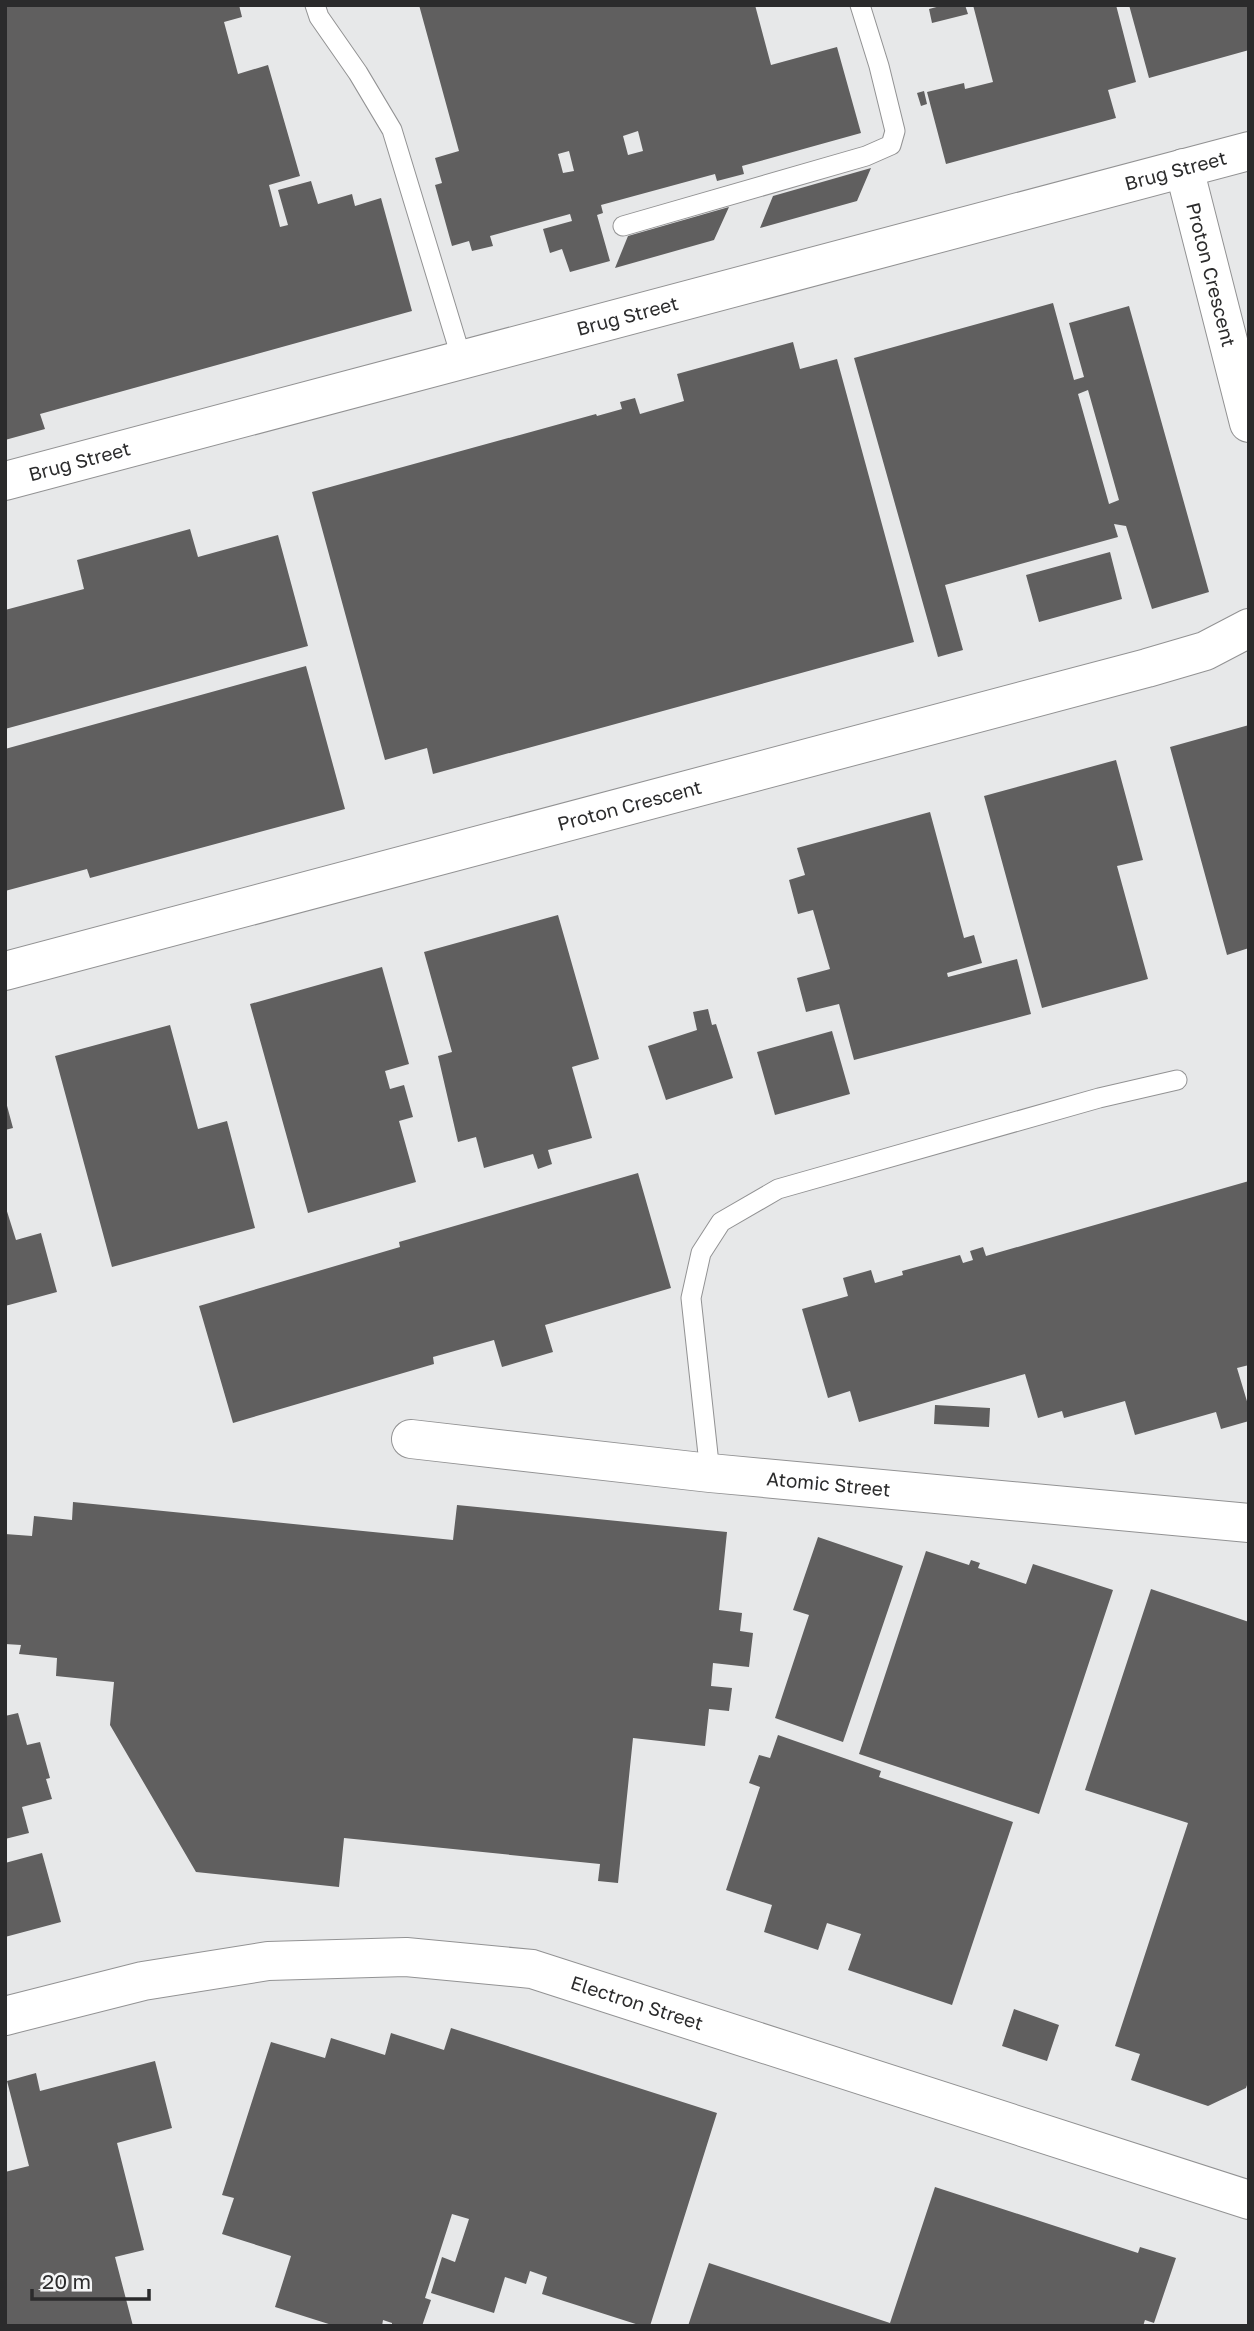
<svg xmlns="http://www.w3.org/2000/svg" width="1254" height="2331" font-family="'Golos Text',sans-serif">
<rect width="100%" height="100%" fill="#e7e8e9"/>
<path fill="#605f5f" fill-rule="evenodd" d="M5,5H239L242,17L224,22L238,74L268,65L300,176L269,185L280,227L288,225L278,190L311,181L318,204L352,194L355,206L381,198L412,311L40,414L45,429L5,440Z
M419,5H755L771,65L837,47L861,133L742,166L744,174L717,181L715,174L601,205L603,213L597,215L610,261L570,272L562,249L550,253L543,229L572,221L570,214L490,236L493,246L472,251L469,241L452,246L435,185L442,183L435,158L459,151ZM638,131L643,151L628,155L623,136ZM569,151L574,171L563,173L558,154Z
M944,5H965L968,14L932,23L929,9Z
M973,5H1116L1136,82L1108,90L1116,118L946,164L927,92L964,83L965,89L993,82Z
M1129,5H1249V50L1149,78Z
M924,91L927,104L921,106L917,93Z
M871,168L857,201L760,228L773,196Z
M729,207L714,240L615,268L628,236Z
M1053,303L1074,380L1084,377L1069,323L1129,306L1209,592L1152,609L1126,526L1114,524L1118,537L945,585L963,650L938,657L854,358ZM1088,390L1119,500L1109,504L1078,394Z
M793,342L800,369L837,359L914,642L433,774L427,748L385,760L312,492L596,414L597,416L622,409L620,402L635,398L640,414L684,401L677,374Z
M190,529L198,557L278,535L308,646L5,729V610L84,589L77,560Z
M1110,552L1122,599L1039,622L1026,575Z
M306,666L345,809L90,878L87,869L5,891V749Z
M1249,725V948L1227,955L1170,747Z
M1116,760L1143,860L1117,866L1148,979L1042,1008L984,796Z
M930,812L964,938L974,935L982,963L947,973L948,977L1017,959L1031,1014L854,1060L839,1004L806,1012L797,978L830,969L813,910L798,914L789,880L805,875L797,848Z
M558,915L599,1059L572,1067L592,1138L548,1150L552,1164L538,1169L533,1154L484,1168L476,1137L458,1142L438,1056L452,1052L424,952Z
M382,967L409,1064L385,1071L390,1089L404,1085L413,1117L399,1121L416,1182L308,1213L250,1004Z
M708,1009L712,1025L716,1024L733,1078L666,1100L648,1046L697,1030L693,1012Z
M170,1025L198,1129L227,1121L255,1228L112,1267L55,1056Z
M832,1031L850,1094L775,1115L757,1052Z
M6,1102L13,1128L5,1130V1103Z
M638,1173L671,1288L545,1325L553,1352L502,1367L494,1340L433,1357L434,1364L233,1423L199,1306L400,1247L399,1242Z
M1249,1181V1365L1237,1368L1249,1408V1421L1221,1429L1216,1412L1135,1435L1125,1401L1064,1418L1062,1411L1038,1418L1025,1374L859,1422L850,1391L828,1398L802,1309L848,1296L843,1278L871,1270L875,1283L903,1275L902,1271L960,1255L963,1263L973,1260L970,1251L983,1247L986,1256Z
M5,1205L16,1240L41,1233L57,1292L5,1306Z
M935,1405L990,1408L989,1427L934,1424Z
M73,1502L453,1540L457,1505L727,1532L719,1610L742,1613L740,1631L753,1633L749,1667L713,1663L711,1686L732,1688L729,1711L709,1709L705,1746L633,1738L618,1883L598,1881L600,1864L344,1838L339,1887L196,1872L110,1725L114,1682L56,1676L57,1658L19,1654L21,1645L5,1644V1534L32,1536L34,1516L72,1520Z
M818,1537L903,1566L843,1742L775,1718L809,1615L793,1610Z
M926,1551L969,1565L971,1560L980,1563L978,1568L1026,1584L1033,1564L1113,1590L1039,1814L859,1754Z
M1151,1589L1249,1622V1988L1247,1994L1249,1995V2079L1246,2088L1208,2106L1131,2080L1140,2054L1115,2046L1188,1823L1085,1790Z
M18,1713L27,1745L40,1742L50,1778L46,1779L52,1799L22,1807L29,1833L5,1839V1716Z
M778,1735L881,1771L879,1777L1013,1822L952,2005L848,1970L861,1934L827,1923L818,1950L764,1932L772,1905L726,1890L760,1787L749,1783L759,1755L770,1758Z
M42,1853L61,1922L5,1937V1863Z
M1014,2009L1059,2025L1047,2061L1002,2046Z
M451,2028L717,2113L650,2326H642L542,2294L547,2277L530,2271L526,2284L505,2277L494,2313L431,2293L442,2257L455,2262L469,2219L452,2214L425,2298L431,2300L422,2326H392V2323L383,2320L382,2326H335L275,2307L291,2256L222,2234L234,2198L222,2195L271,2042L325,2058L331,2038L385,2055L391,2033L444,2050Z
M155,2061L172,2128L117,2143L144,2250L115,2257L133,2326H5V2172L29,2166L7,2081L36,2073L40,2091Z
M935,2187L1138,2253L1140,2247L1176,2258L1154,2323L1145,2320L1143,2326H688L709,2263L890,2323Z"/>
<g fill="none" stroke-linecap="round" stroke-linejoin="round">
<defs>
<path id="service" d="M315,5L319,17L358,73L392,130L462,360
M623,226L866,156L891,145L895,131L879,66L860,5
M710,1473L691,1298L701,1253L721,1222L778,1189L1099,1098L1177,1080"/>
<g id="minor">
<path id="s1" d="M1184,168L1249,423"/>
<path id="s2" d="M5,481L1249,151"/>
<path id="s3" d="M5,971L1147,668L1205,651L1249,628"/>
<path id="s4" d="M411,1439L710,1473L1249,1523"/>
<path id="s5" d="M5,2016L143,1981L268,1961L406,1957L532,1969L1249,2200"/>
</g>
</defs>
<use href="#service" stroke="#929293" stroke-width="21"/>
<use href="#minor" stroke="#929293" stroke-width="40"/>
<use href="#service" stroke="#fff" stroke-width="19"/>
<use href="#minor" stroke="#fff" stroke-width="38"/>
</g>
<g text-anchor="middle" stroke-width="7" stroke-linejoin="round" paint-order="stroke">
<g font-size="19" fill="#2b2b2c" stroke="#f4f5f6">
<text dy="7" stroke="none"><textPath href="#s2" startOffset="1211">Brug Street</textPath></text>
<text dy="7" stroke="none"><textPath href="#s1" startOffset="110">Proton Crescent</textPath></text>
<text dy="7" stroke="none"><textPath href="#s2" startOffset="644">Brug Street</textPath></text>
<text dy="7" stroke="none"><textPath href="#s2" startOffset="77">Brug Street</textPath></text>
<text dy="7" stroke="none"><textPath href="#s3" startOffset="646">Proton Crescent</textPath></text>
<text dy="7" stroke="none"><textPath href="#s4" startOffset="420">Atomic Street</textPath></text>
<text dy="7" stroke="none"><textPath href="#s5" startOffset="644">Electron Street</textPath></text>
</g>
</g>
<rect width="1254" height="2331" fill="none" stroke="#2b2b2c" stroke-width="14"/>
<path d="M32 2289v10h117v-10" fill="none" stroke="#2b2b2c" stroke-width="3.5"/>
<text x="42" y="2289" font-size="21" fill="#2b2b2c" stroke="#f4f5f6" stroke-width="5" paint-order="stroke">20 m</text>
</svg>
